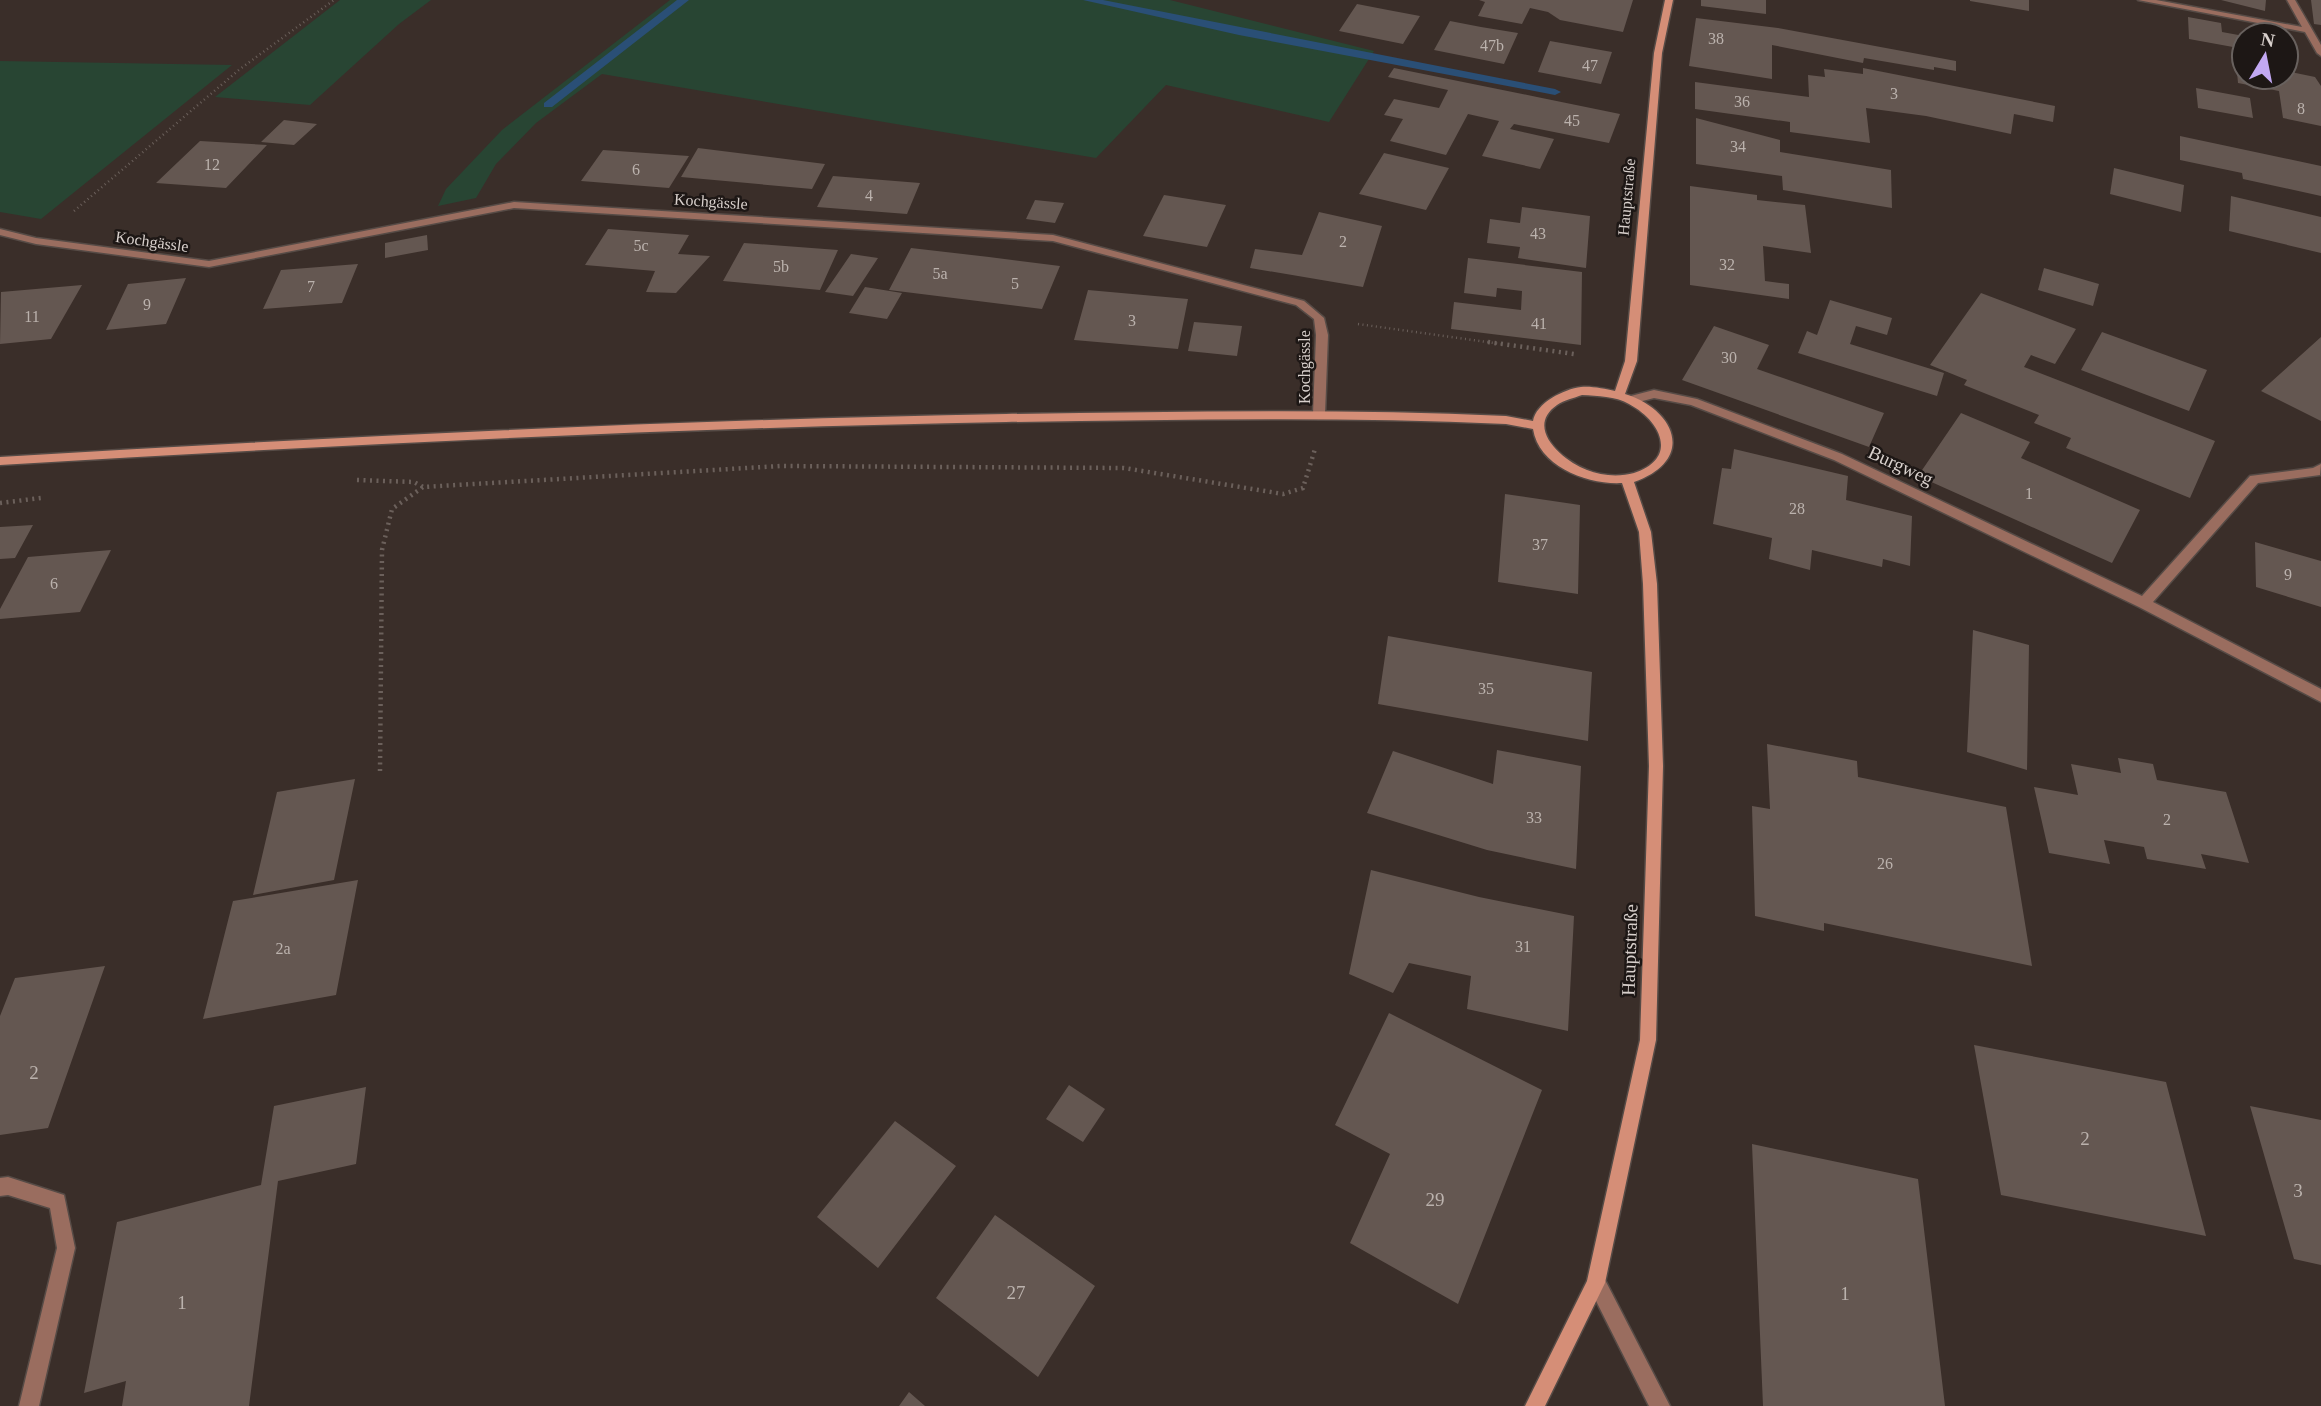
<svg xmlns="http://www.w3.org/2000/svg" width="2321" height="1406" font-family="Georgia,serif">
<rect width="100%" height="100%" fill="#3a2e29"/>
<path fill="#284533" d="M340,0H431L399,24L310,105L215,97Z
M670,0H1170L1374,51L1329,122L1166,85L1096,158L602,74L536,123L496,164L476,198L438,206L446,189L502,130Z
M0,61L232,65L41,219L0,212Z"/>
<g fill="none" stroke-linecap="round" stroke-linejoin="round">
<path fill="#2a4f76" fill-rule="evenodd" d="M677,0H689L552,107H544V103Z
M1083,0H1103L1555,89L1561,92L1555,95L1239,35Z"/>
</g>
<path fill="#645751" d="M1479,0H1633L1623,32L1560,20L1548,12L1530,8L1522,24L1478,16L1485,2Z
M1701,0H1766V14L1701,6Z
M1970,0H2029V11L1970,1Z
M2221,0H2266L2265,11Z
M2311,0H2321V25L2314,24Z
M1357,4L1388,10L1420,16L1403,44L1339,31Z
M2188,17L2221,23L2222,32L2244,36V49L2189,39Z
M1696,18L1778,28L1956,61V71L1934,67V70L1864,58L1863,63L1772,45V79L1689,66Z
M1450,21L1481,27L1518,33L1504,64L1434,50Z
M1550,41L1612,52L1601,84L1538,72Z
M2236,61L2244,63V77H2286V71L2315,77L2321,86V126L2283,118L2279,91L2238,83Z
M1394,68L1537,97L1620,114L1609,143L1514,124L1510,129L1554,139L1540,169L1482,156L1499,121L1468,114L1446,155L1390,141L1403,119L1384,115L1394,99L1439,108L1448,90L1388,77Z
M1863,68L2055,106L2053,122L2014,114L2011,134L1926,116L1866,108L1870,143L1790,132V122L1695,109V82L1809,97L1808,75L1825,77L1824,69L1863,74Z
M2196,88L2250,98L2253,118L2198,108Z
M1696,118L1780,140V152L1891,170L1892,208L1783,190L1782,176L1696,164Z
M284,120L317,124L294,145L261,142Z
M2180,136L2321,166V196L2243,179L2242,173L2180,160Z
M200,141L267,145L226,188L156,183Z
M698,148L825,164L812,189L681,177Z
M603,150L689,156L669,188L581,181Z
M1384,153L1449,168L1426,210L1359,194Z
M2114,168L2184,185L2181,212L2110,194Z
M833,176L920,183L907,214L817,207Z
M1690,186L1757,195V200L1805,205L1811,253L1763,246L1765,281L1789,284V299L1690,285Z
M1164,195L1226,205L1207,247L1143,236Z
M2231,196L2321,217V253L2229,231Z
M1035,200L1064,203L1055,223L1026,219Z
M1522,207L1590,216L1586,268L1518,258L1520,247L1487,243L1490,219L1520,223Z
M1319,212L1382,226L1363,287L1250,268L1255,249L1302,255Z
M608,229L689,235L678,254L710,256L676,293L646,292L655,271L585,265Z
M427,235L428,250L385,258V243Z
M744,243L838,250L820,290L723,281Z
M911,248L989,257L1060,266L1042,309L889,290Z
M851,254L878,258L853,296L825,292Z
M1468,258L1582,272L1581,345L1451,329L1454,302L1521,310L1522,291L1497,288L1496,297L1464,293Z
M358,264L342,303L263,309L281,270Z
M2044,268L2099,284L2093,306L2038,290Z
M186,278L166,324L106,330L128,284Z
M82,285L51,339L0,344L1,292Z
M865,287L902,293L887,319L849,313Z
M1088,290L1188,299L1178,349L1074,340Z
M1981,293L2076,329L2055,364L2031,355L2024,367L2215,441L2190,498L2066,448L2071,438L2034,423L2039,415L1964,385L1967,380L1930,365Z
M1830,300L1892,318L1887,335L1856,326L1850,344L1944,373L1937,396L1798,353L1807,331L1817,335Z
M1194,322L1242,326L1237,356L1188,351Z
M1714,326L1769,345L1757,369L1884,413L1869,447L1682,380Z
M2102,332L2207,370L2189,411L2081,370Z
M2321,337V421L2261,391Z
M1961,413L2030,442L2021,458L2140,510L2112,563L1918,476Z
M1734,449L1848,476L1846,500L1912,516L1910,566L1883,559L1882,567L1812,550L1810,570L1769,559L1772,538L1713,524L1722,468L1731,469Z
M1505,494L1580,505L1578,594L1498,582Z
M33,525L15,558L0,559V527Z
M2255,542L2321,561V607L2256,587Z
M111,550L80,612L0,619V609L28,557Z
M1973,630L2029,645L2027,770L1967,752Z
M1388,636L1592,672L1588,741L1378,704Z
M1767,744L1857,761L1858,777L2006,807L2032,966L1824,923V931L1755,916L1752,806L1770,809Z
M1497,750L1581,766L1576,869L1487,850L1367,813L1393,751L1493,784Z
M2118,758L2153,764L2157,780L2226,792L2249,863L2201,854L2206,869L2147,859L2144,847L2104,840L2110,864L2049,853L2034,787L2078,795L2071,764L2121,773Z
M355,779L334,880L253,895L277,792Z
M1371,870L1479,897L1574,916L1568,1031L1467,1009L1471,976L1409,963L1393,993L1349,974Z
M358,880L336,995L203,1019L233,901Z
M105,966L48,1128L0,1135V1016L15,978Z
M1389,1013L1542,1090L1458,1304L1350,1243L1390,1154L1335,1125Z
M1974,1045L2166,1082L2206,1236L2001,1195Z
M1069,1085L1105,1109L1083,1142L1046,1119Z
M366,1087L356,1164L278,1181L249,1406H122L126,1381L84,1393L117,1222L261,1185L274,1106Z
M2250,1106L2321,1120V1265L2294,1259Z
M895,1121L956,1166L878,1268L817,1217Z
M1752,1144L1918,1179L1945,1406H1763Z
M995,1215L1095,1286L1038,1377L936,1298Z
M909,1392L925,1406H899Z"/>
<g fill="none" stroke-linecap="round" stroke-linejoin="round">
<defs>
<path id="street" d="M2138,0H2156L2302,27L2287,0H2295L2321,45V56L2317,53L2305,32Z
M514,202L1053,235L1304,301L1324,318L1328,335L1325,414L1319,418L1313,414L1316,335L1314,319L1296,305L1053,241L514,208L209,267L36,244L0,235V229L36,238L209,261Z
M1654,390L1697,399L1842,454L2142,596L2250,476L2313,468L2321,464L2320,475L2258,483L2153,602L2321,689V702L2139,607L1834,460L1691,405L1654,398L1631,404L1625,400L1627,397Z
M8,1177L64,1195L75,1248L39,1406H19L57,1248L50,1208L8,1195L0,1196V1178Z
M1596,1274L1603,1276L1670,1406H1649L1587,1283L1589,1276Z"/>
<path id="secondary" d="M1665,0H1673L1662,53L1637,361L1625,394C1676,410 1696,460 1634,482L1651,532L1657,584L1663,766L1656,1040L1605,1283L1545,1406H1525L1587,1281L1640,1040L1649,766L1643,584L1639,532L1622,483C1588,485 1539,467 1533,429L1506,424C1339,416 1173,420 1006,422C670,428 335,445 0,465V457C335,437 670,420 1006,414C1173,412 1339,408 1506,416L1533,421C1536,403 1564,389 1581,387C1592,386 1605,389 1615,391L1625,361L1654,53ZM1582,395C1598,396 1615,396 1629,404C1661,421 1679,458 1634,473C1620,477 1601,476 1587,470C1563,461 1524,428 1557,405C1564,400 1574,398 1582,395Z"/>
</defs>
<use href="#street" stroke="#564b46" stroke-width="3"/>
<use href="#secondary" stroke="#564b46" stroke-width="3"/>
<path stroke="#6b605b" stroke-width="2.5" stroke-dasharray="1 3.5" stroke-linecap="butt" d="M74,211L240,69L334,0
M1358,324L1501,344"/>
<path stroke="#6b605b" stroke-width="4.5" stroke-dasharray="2 4.5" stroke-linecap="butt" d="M1488,342L1574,354
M357,480L414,482L423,487L781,466L1124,468L1283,494L1303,488L1315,449
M0,503L41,498
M380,771L382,550L392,509L423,487"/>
<use href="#street" fill="#9a6d5f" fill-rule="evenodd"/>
<use href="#secondary" fill="#d58e77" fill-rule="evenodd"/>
</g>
<g text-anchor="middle" stroke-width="5" stroke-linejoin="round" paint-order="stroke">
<g font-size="16" fill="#bbb2ad">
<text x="1716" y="44">38</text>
<text x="1492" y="51">47b</text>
<text x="1590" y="71">47</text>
<text x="1894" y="99">3</text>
<text x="1742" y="107">36</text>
<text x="2301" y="114">8</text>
<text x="1572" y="126">45</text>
<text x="1738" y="152">34</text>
<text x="212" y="170">12</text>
<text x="636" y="175">6</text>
<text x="869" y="201">4</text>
<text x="1538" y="239">43</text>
<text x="1343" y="247">2</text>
<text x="641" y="251">5c</text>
<text x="1727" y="270">32</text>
<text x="781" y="272">5b</text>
<text x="940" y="279">5a</text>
<text x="1015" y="289">5</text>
<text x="311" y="292">7</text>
<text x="147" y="310">9</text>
<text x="32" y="322">11</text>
<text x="1132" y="326">3</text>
<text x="1539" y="329">41</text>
<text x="1729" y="363">30</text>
<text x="2029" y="499">1</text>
<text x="1797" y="514">28</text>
<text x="1540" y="550">37</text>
<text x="2288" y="580">9</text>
<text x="54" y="589">6</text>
<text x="1486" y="694">35</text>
<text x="1534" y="823">33</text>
<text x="2167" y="825">2</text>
<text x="1885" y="869">26</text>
<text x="1523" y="952">31</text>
<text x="283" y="954">2a</text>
</g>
<g font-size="16" fill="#d8d0cc" stroke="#1d1715">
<text transform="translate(1626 197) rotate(-85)" y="6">Hauptstraße</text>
<text transform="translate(711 201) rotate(4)" y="6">Kochgässle</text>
<text transform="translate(152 241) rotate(8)" y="6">Kochgässle</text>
<text transform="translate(1304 367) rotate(-90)" y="6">Kochgässle</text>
</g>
<g font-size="19" fill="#d8d0cc" stroke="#1d1715">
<text transform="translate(1901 465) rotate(25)" y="7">Burgweg</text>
<text transform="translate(1629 950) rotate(-88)" y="7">Hauptstraße</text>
</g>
<g font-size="19" fill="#bbb2ad">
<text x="34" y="1079">2</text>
<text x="2085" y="1145">2</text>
<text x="2298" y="1197">3</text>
<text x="1435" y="1206">29</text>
<text x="1016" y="1299">27</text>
<text x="1845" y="1300">1</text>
<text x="182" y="1309">1</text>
</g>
</g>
<g transform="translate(2265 56) rotate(10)"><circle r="33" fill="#1d1715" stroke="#68615e" stroke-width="2"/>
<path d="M0-5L12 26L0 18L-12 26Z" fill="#c2a8f3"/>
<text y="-10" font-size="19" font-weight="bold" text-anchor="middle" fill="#d8d0cc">N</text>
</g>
</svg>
